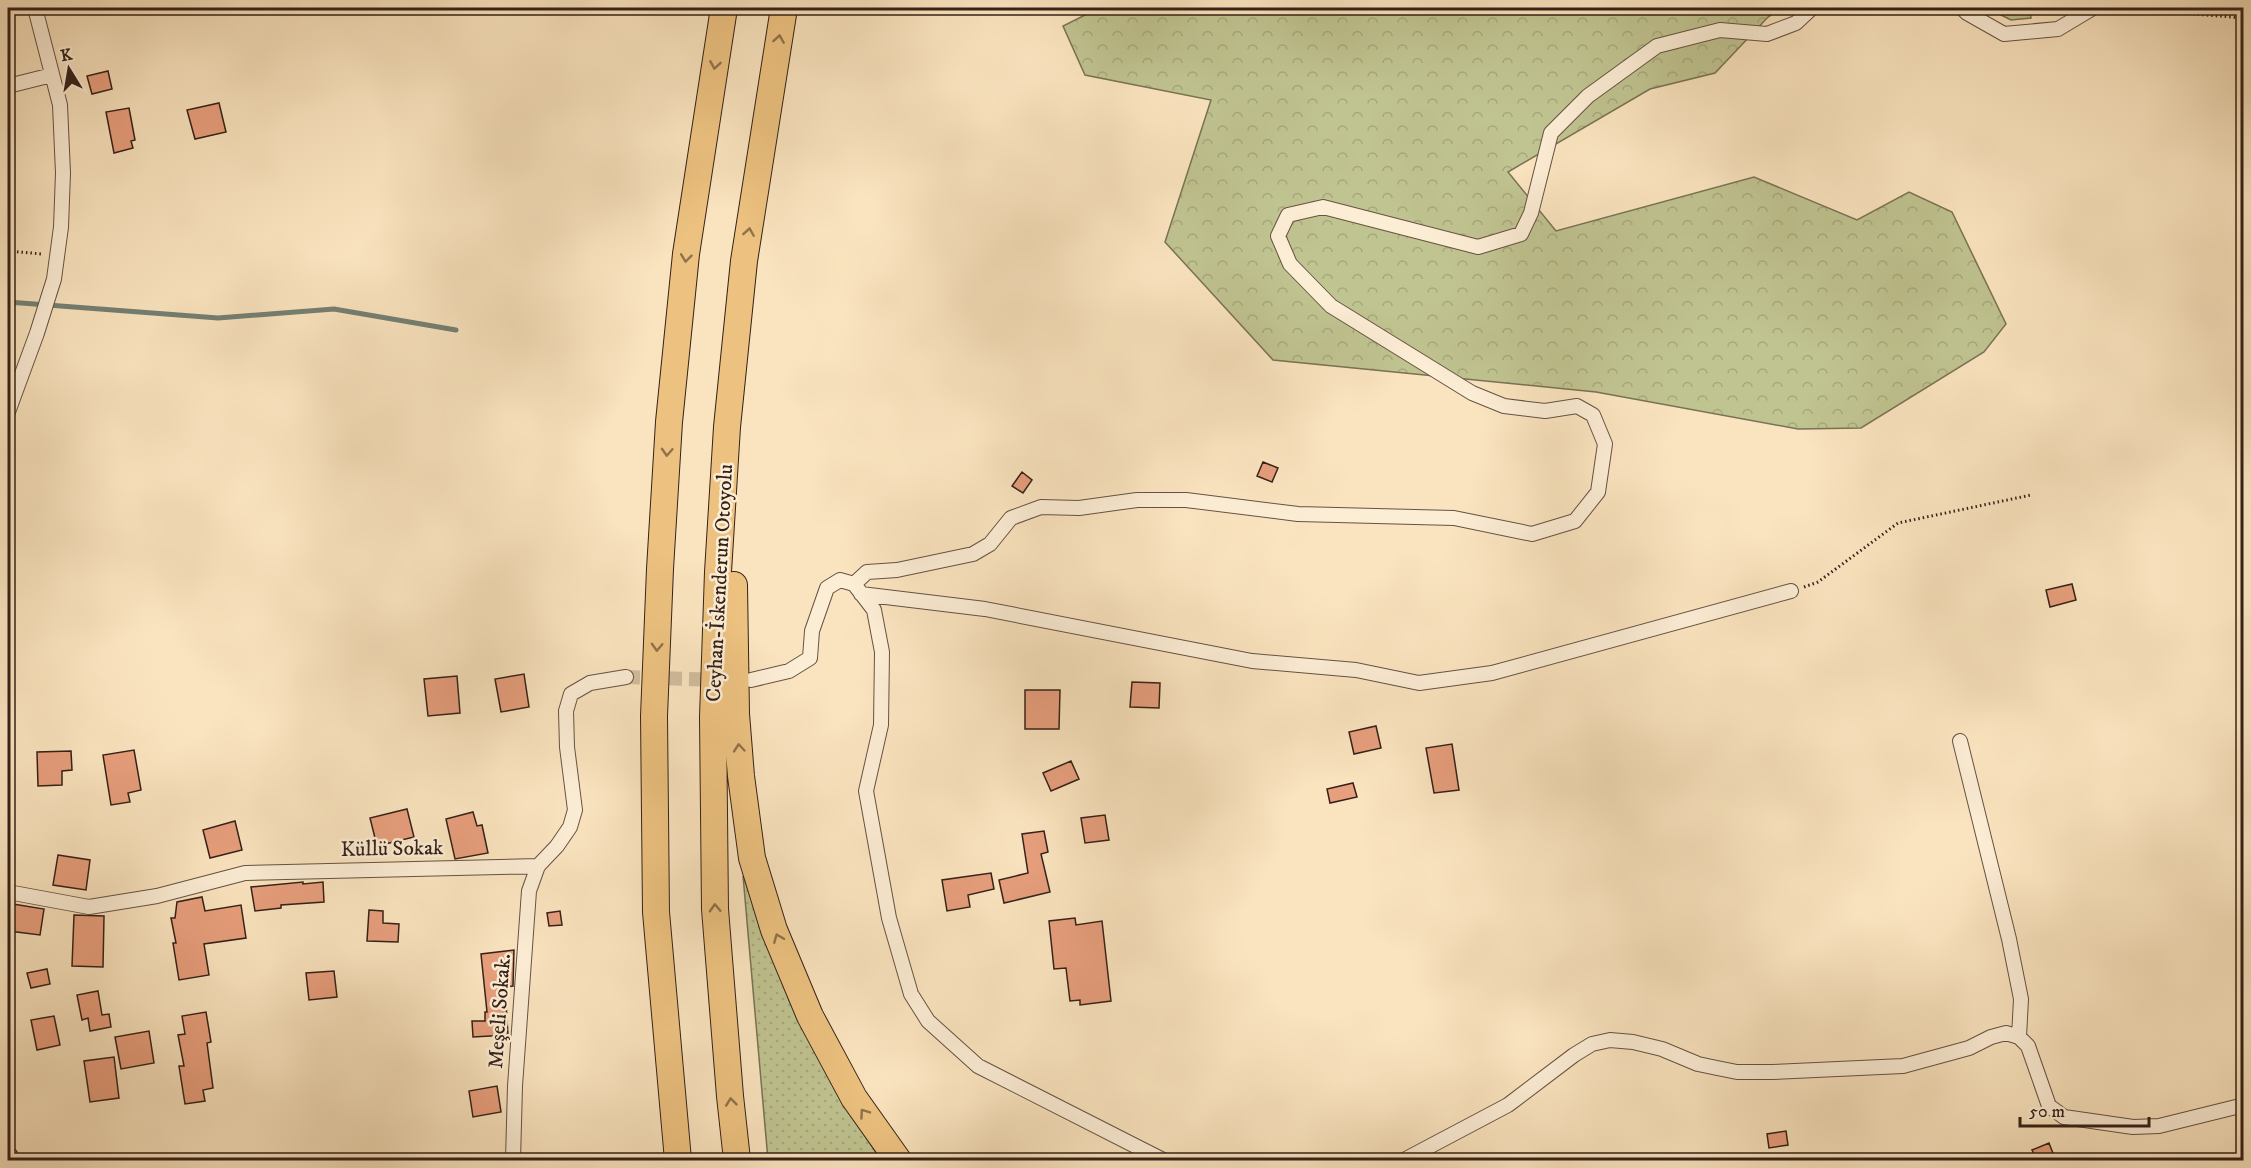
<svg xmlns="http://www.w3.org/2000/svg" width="2251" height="1168" font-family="'IM FELL DW Pica',serif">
<defs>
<pattern id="grass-dots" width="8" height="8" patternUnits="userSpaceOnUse" patternTransform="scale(1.5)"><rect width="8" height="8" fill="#c0c491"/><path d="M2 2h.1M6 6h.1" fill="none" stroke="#a6a87c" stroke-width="1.8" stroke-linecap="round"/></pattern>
<pattern id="forest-crowns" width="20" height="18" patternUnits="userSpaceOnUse" patternTransform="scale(1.5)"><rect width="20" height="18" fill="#c0c491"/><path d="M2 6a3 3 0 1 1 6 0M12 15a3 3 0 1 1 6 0" fill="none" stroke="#a6a87c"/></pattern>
</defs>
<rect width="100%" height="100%" fill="#fae4bf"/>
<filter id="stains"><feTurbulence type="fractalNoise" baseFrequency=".00333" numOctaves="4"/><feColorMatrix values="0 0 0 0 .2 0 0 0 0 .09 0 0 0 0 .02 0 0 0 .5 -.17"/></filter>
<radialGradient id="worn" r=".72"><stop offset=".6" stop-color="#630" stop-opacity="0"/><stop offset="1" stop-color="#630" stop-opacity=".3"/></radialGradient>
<path fill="url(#grass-dots)" stroke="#7a7255" stroke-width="1.5" d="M743,876L789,1000L854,1119L881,1160H768Z"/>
<path fill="url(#forest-crowns)" stroke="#7a7255" stroke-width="1.5" d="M1113,8H1782L1768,17L1715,73L1650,89L1508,172L1556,231L1754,177L1857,220L1909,192L1952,212L2006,324L1984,352L1861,428L1798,429L1596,392L1273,360L1165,242L1211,100L1085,75L1063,26L1091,12Z
M1987,8H2030L2031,18L2011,20Z"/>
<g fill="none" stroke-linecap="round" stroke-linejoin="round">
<path stroke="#748075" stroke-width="5" d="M8,302L218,318L334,309L456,330"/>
</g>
<path fill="#e89f7d" stroke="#342119" stroke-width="1.5" d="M108,71L112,89L92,94L87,76Z
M219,103L226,132L195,139L187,110Z
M129,108L135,140L131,141L133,148L114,153L106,112Z
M1263,462L1278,468L1272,482L1257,476Z
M1022,472L1032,480L1023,493L1012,486Z
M2072,584L2076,600L2050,607L2046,590Z
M524,674L529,707L501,712L495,679Z
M457,676L460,713L428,716L424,679Z
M1132,682L1160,683L1159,708L1130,707Z
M1025,690H1060L1059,729H1025Z
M1376,726L1381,748L1354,754L1349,732Z
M1452,744L1459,790L1434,793L1426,748Z
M134,750L141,790L128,793L130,802L111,805L103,755Z
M71,751L72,770L62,771V785L38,786L37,752Z
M1071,761L1079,779L1051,791L1043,773Z
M1353,783L1357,797L1330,803L1327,789Z
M407,809L414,837L377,846L370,818Z
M473,812L477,826L482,825L488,853L455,859L446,819Z
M1105,815L1109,840L1085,843L1081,818Z
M235,821L242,850L210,858L203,830Z
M1044,831L1048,852L1041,854L1050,892L1004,903L999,880L1028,873L1022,834Z
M58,855L90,860L86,890L53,885Z
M991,873L994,889L968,895L970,907L947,911L942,880Z
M303,882V884L323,882L324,902L281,905V908L255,911L251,887Z
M202,897L205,911L241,905L246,938L204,944L209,975L179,980L173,943H176L171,918H175L177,902Z
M13,904L44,909L40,935L9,931Z
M369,910L383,911V923L399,924L398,942L367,941Z
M560,911L562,925L549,926L547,913Z
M74,915L104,916L103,967L72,966Z
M1075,918L1076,925L1102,921L1111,1001L1080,1005V1000L1070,1001L1066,968L1054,969L1049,921Z
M514,950L513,986L505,987L508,1035L473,1037L472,1021H485V1012H487L481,954Z
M47,969L50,984L31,988L27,973Z
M334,971L337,997L309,1000L306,973Z
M98,991L102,1015L109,1014L111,1027L90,1031L88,1018L82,1020L77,995Z
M206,1012L211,1042L207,1043L213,1088L203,1090L205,1101L185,1104L179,1066H184L178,1035L185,1034L182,1016Z
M54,1016L60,1045L37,1050L31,1020Z
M149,1031L154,1063L121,1069L115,1037Z
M114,1057L119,1098L90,1102L84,1061Z
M497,1086L501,1112L473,1117L469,1091Z
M1786,1131L1788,1145L1769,1148L1767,1134Z
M2049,1143L2056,1161H2037L2032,1150Z"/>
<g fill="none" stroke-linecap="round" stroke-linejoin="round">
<path stroke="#d2bd9e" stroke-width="14" stroke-dasharray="14 7" stroke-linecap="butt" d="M626,677L720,680"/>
<defs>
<path id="street" d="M1962,8L1967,13L2004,34L2058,29L2093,8
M8,86L52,75
M8,412L37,333L54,279L61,227L63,173L60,105L35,8
M854,584L867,572L897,570L973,554L990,544L1011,518L1041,507L1079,508L1137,500H1186L1298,514L1454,518L1532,534L1575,521L1598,492L1605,444L1593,415L1577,406L1545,411L1504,406L1472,393L1331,306L1290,264L1278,236L1288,215L1323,207L1478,247L1521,234L1531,213L1551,133L1588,96L1657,46L1720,30L1767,34L1796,23L1812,8
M861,594L985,609L1252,661L1356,670L1419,683L1492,673L1791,591
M751,680L789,671L810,658L812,631L827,588L840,580L854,584L874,610L882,652L881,725L866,791L889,918L911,994L928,1021L978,1066L1163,1160
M1960,741L2009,939L2021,999L2019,1037
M8,892L89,907L157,896L245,873L538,866
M513,1160L515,1086L529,891L538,866L557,846L570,827L575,810L567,747L566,711L571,694L590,683L626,677
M1404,1160L1508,1105L1574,1055L1592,1044L1610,1040L1633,1042L1662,1049L1698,1064L1717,1068L1737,1072H1772L1903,1066L1969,1048L1991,1037L2006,1033L2019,1037L2028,1046L2049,1106L2064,1117L2133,1127L2159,1126L2244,1105"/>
<path id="secondary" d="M8,1157L9,1160"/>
<path id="highway" d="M734,585L736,714L741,776L752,858L774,930L810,1016L854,1098L898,1160
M678,1160L656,912L654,716L660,569L669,422L686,254L724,8
M737,1160L730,1096L715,909L713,717L718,572L727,427L744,261L784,8"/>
</defs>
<use href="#street" stroke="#665242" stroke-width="16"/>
<use href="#secondary" stroke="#342119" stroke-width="22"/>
<use href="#highway" stroke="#342119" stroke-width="28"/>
<path stroke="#342119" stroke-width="3" stroke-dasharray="1.5 3" stroke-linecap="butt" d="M2117,8L2244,18
M8,251L42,254
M1804,587L1818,582L1898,523L2031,495"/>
<use href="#street" stroke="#fcedd5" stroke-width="14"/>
<use href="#secondary" stroke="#fcedd5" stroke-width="20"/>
<use href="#highway" stroke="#edc280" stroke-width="26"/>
</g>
<defs><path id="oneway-chevron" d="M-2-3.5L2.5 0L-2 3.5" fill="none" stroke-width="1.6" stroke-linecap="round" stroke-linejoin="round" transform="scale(1.5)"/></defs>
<g stroke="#90724c">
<use href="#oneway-chevron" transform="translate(779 39) rotate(-81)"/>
<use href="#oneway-chevron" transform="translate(715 65) rotate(99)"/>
<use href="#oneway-chevron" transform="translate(749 232) rotate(-81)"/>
<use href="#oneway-chevron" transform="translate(686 258) rotate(97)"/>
<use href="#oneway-chevron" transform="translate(667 452) rotate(93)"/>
<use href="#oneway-chevron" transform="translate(657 647) rotate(92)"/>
<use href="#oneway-chevron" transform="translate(739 748) rotate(-95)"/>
<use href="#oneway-chevron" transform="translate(715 908) rotate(-92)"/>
<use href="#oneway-chevron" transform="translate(778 938) rotate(-112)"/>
<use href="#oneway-chevron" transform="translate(731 1102) rotate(-96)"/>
<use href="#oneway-chevron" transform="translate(864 1113) rotate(-125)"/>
</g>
<g text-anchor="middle" stroke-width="5" stroke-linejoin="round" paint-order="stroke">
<g font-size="21" fill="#342119" stroke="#fcedd5">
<text transform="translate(719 583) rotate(-87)" y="7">Ceyhan-İskenderun Otoyolu</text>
<text transform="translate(392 848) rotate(-1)" y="7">Küllü Sokak</text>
<text transform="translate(499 1011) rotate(-86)" y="7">Meşeli Sokak.</text>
</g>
</g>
<rect width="2251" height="1168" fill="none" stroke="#fae4bf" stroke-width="30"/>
<rect x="9" y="9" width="2233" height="1150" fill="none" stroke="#342119" stroke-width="3"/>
<rect x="15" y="15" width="2221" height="1138" fill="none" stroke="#342119" stroke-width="1.5"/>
<g transform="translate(69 69) rotate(349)" stroke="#fcedd5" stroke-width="4.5" paint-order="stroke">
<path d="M0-4.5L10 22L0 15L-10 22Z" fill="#342119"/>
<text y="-9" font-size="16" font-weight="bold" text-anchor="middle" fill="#342119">K</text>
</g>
<path d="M2020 1117v9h129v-9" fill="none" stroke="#342119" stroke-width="3"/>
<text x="2029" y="1117" font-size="18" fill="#342119" stroke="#fcedd5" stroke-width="4.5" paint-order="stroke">50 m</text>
<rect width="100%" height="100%" filter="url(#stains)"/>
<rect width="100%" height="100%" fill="url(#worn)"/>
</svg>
